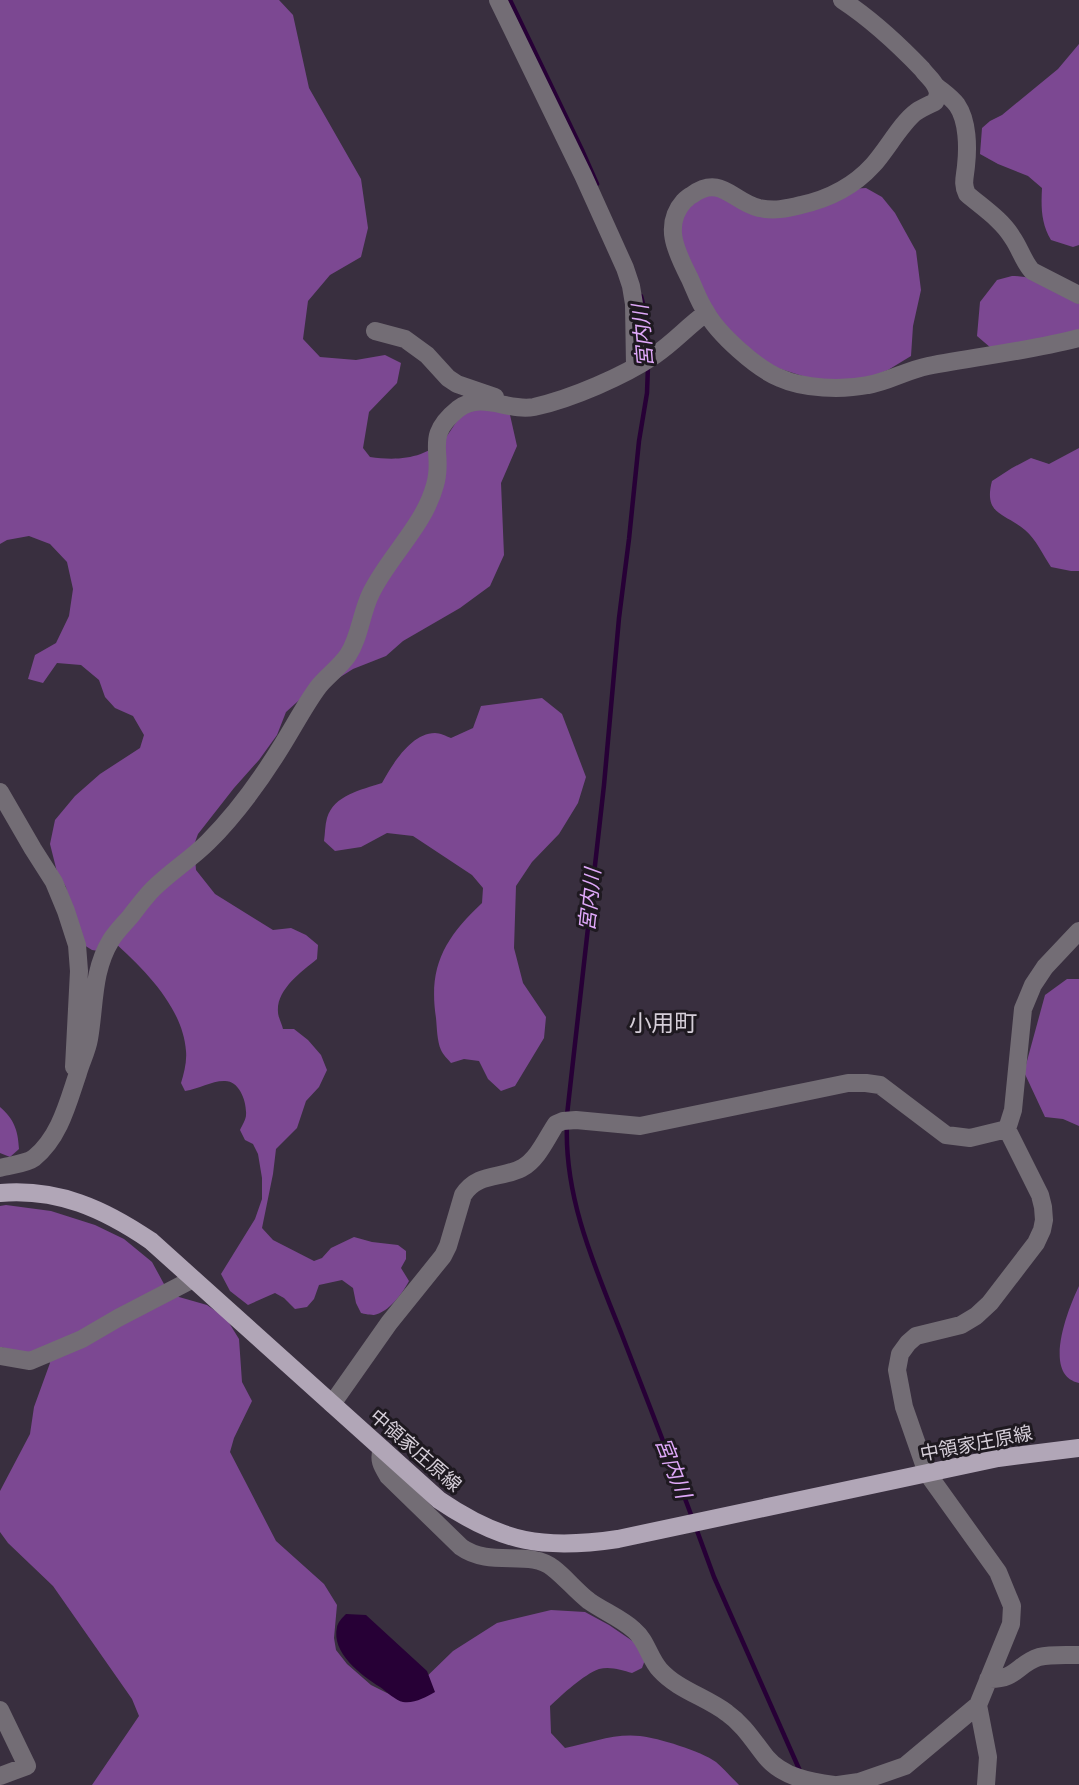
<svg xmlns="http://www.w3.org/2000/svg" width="1079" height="1785" font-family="Merriweather,'Noto Sans JP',serif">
<rect width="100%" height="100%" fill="#392f3f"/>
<path fill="#7c4892" d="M0,0H279L293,15L309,88L361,179L368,228L361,257L330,275L308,301L303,339L320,357L356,360L385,355L401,363L397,383L369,412L363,448L370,457C398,461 426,459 446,437C452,430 456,420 463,415C471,410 480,407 489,404L510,415L517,446L501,483L504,555L490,586L460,608L403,641L386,656L353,669L329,684L307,693L286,712L277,735L259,760L234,788L198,834L194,845L196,870L215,894L273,930L291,928L306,935L318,945L317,959C301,972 276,990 278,1012C278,1017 282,1024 283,1029H294L308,1040L321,1055L327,1070L319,1087L306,1101L297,1128L276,1149L273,1174L262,1228L273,1240L314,1261L322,1258L331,1248L354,1237L372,1242L398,1245L406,1251V1259L401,1268L409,1281C402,1294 389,1312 374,1315C373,1315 363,1314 361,1313L356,1303L353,1288L342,1280L319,1285L314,1299L307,1307L295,1309L284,1298L275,1293L248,1305L230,1291L221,1274L255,1219L262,1199V1178L258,1154L253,1144L245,1140L240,1130C242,1126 246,1119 246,1115C247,1101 239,1080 224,1081C211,1081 199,1089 185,1091L181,1083C184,1073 187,1062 186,1051C183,1008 145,970 115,943L99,951L92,950L84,945L69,908L66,887L57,872L50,844L55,820L75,796L100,774L140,748L144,735L133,716L115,708L105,697L99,680L81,665L57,663L43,683L28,679L35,655L56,643L69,616L73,589L67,562L50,544L29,536L7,540L0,544Z
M1079,44V245L1073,247L1051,240C1041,223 1041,207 1042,188L1028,176L998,164L980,154L982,128L990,121L1002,115L1058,69Z
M866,188L882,197L895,213L916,251L921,290L913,326L911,356L888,370L866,379L815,380L765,364L744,347L709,306L679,235L684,206L693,198L720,194L743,207L849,189Z
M1012,276C1036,276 1060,289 1079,304V331L991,348L977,336L980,302L997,280Z
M1079,448V571H1071L1051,567C1043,555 1036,539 1025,530C1005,513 983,515 992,481L1012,468L1031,458L1049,464Z
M542,698L562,714L586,777L578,803L559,834L532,862L516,886L514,948L523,983L546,1017L544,1038L515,1086L501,1091L488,1079L479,1061L464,1059L451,1063C448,1059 443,1055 441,1050C437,1041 437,1028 436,1018C428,966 445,938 482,903L483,888L472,875L413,836L387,833L361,847L335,851L324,841C325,834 325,825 327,818C334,795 361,790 382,783C392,765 411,733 435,733C440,733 446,736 451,738L473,728L481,706Z
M1067,979H1079V1126L1063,1119L1045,1117L1024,1072L1045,995Z
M0,1107C14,1119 18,1130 19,1149L10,1157L0,1153Z
M6,1205L51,1211L95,1225L124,1239L152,1262L164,1284L179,1297L207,1305L226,1318L239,1339L242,1382L252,1401L234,1438L230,1452L276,1541L324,1584L337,1605L334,1638L336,1650L347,1664L371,1685L391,1695L417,1686L453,1651L497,1623L551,1610L585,1612L609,1625L634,1642L645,1660L642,1668L632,1673C622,1670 610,1666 599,1669C583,1675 563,1694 550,1706L551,1733L565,1748C589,1743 615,1733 640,1736C658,1738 701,1751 716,1762C724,1769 732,1778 739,1785H92L139,1716L132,1699L53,1586L8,1543L0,1532V1491L30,1434L34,1407L50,1363L44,1351L30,1354L0,1347V1206Z
M1079,1286V1383C1041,1375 1069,1307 1079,1286Z"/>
<path fill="#270036" d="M346,1614L366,1615L427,1671L435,1692C426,1697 414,1704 403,1702C396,1701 386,1691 380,1687C361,1675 331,1653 337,1627C338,1622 342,1618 346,1614Z"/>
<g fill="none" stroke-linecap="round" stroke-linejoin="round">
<path stroke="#270036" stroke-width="4.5" d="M510,0L582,150L597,184
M641,296L646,315L648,353
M567,1115L604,785L619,618L629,539L639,441L647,393L648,366
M567,1124C564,1198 595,1267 622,1335C646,1397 670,1458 693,1520
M696,1528L714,1577L800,1771"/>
<path stroke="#736d75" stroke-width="18" d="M498,0L583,175L625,268L631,286L634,304L635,366
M842,0C871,19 898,44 922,69C926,75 933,80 936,87C939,93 938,96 935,102C929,105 922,108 916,112C902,122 886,151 873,165C854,186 828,199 801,205C786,209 774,211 759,208C733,202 721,174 692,195C691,195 685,200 684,201C662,226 677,253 690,279C695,290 699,302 706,312C718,334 757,369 780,378C804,389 842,390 868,385C888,382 907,370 928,366C979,356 1030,351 1079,338
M936,86C943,92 951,97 957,105C968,121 968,148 966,166C965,177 962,184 967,194C982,207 1002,220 1012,237C1020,248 1023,261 1032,271L1079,295
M375,331L405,339L427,355L448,378L457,384L495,397
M0,792L33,849L54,882L66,911L77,945L79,971L74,1067
M0,1168C10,1165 26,1164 34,1158C60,1137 68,1102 78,1073C81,1062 87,1051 89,1039C95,1005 92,971 111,940C116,932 124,924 130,917C137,908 145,897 153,889C170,872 191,859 208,842C236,814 260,781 281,747C293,728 306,703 319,686C328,675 340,667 348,655C360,637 361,613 371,593C389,556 424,526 435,485C445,452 422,438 458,409C482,391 508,412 534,407C571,399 624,376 655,355C673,343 688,326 706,313
M0,1356L30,1361L82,1339L118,1318L193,1279
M332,1404L389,1323L443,1256L448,1246L463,1195C478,1172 501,1179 522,1168C538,1159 546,1139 556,1124L563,1121L576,1120L640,1126L848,1083H866L880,1085L946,1135L970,1138L1007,1129
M382,1449C378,1460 382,1466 388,1476L461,1547C490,1568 530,1549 553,1568C566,1578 576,1591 589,1601C603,1611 621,1618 634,1630C647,1641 649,1658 660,1670C678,1690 706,1697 727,1713C744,1725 754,1742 766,1757C783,1777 810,1782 834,1785
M988,1679C1017,1680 1017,1664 1039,1657C1051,1654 1066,1655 1079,1655
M978,1705L988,1757L986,1785
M0,1710L27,1766L0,1776
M838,1785L859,1782L905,1766L978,1705L1011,1624L1012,1606L998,1572L927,1473L904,1407L897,1370L900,1354L908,1343L916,1336L961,1325L976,1316L990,1303L1036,1243L1042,1230L1044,1220L1043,1207L1040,1195L1007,1129L1013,1110L1023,1009L1033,985L1045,967L1079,931"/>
<path stroke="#b1a6b7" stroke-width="18" d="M0,1193C58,1188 104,1209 151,1241L439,1500C502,1543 544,1550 618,1539L998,1458L1079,1448"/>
</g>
<g text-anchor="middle" stroke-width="6" stroke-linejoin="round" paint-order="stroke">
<g font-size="19" fill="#d5ced8" stroke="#1e1920">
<text transform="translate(976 1443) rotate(-11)" y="7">中領家庄原線</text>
<text transform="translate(416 1450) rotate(41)" y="7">中領家庄原線</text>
</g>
<g font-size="21" font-style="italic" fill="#dfa8f9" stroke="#1e1920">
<text transform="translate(643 336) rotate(-95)" y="7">宮内川</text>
<text transform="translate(590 900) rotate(-84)" y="7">宮内川</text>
<text transform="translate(673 1468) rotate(69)" y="7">宮内川</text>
</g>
<g font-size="23" fill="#d5ced8" stroke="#1e1920">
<text x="663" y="1031">小用町</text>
</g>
</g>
</svg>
